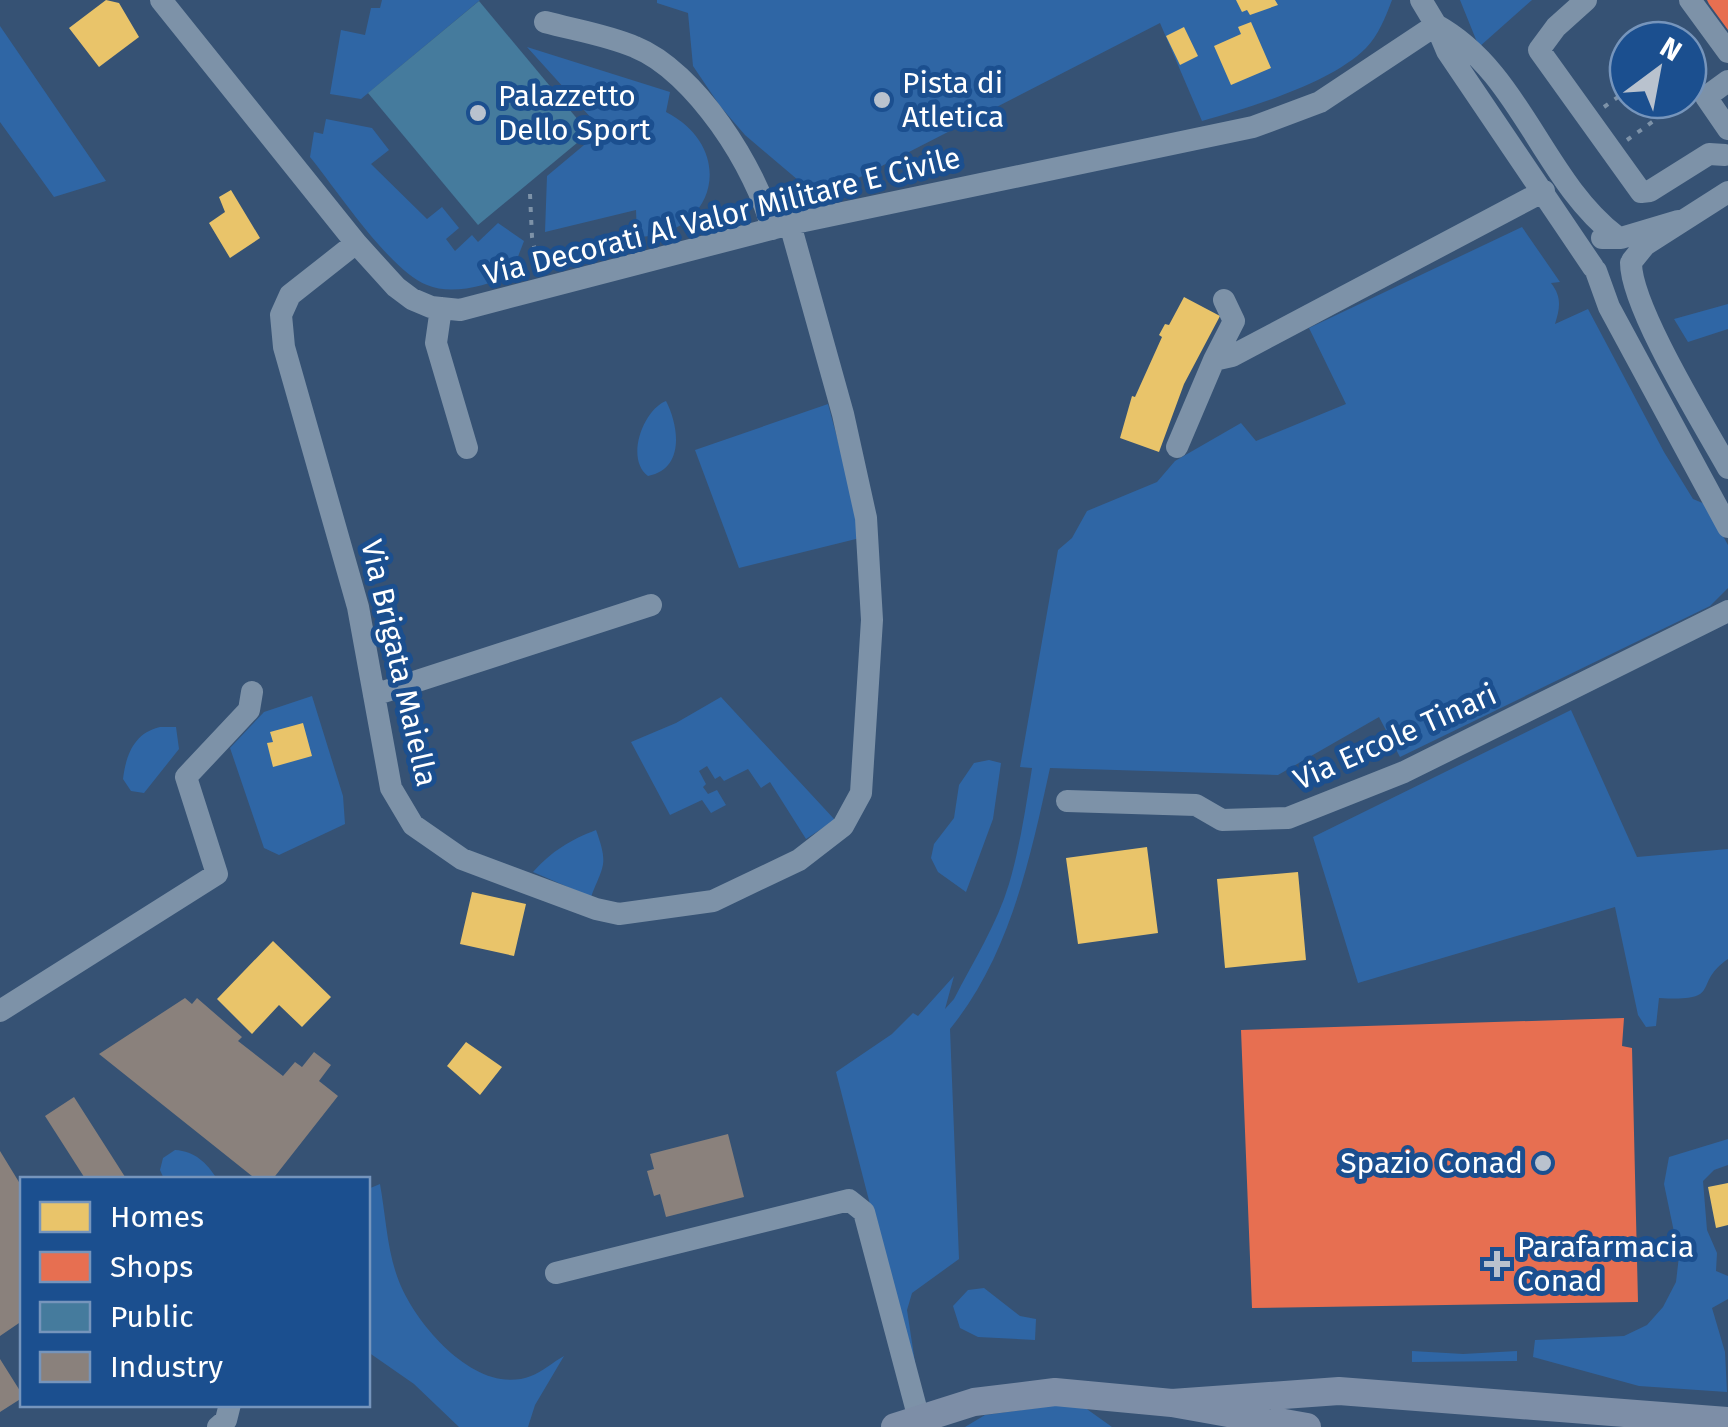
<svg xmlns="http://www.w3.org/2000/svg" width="1728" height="1427" font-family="'Fira Sans',sans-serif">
<rect width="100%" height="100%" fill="#365274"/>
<path fill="#2f66a5" d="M382,0H480L361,99L330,94L341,30L365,35L371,8H380Z
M657,0H1392C1385,18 1379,34 1366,48C1330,84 1250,107 1202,121L1160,23L833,191L798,180L745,135L720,106L693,66L688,13L657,3Z
M1460,0H1532L1479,47Z
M0,26L106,181L54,197L0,122Z
M527,47L670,92L666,112C738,149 716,236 637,237L636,210L545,232L547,176L602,130Z
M326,119L372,128L389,150L371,164L427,219L442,207L459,228L446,239L455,251L472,235L478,242L498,223L524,241L511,275C487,285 452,296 427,285C389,270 337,190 310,157L314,132L323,134Z
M1522,227L1560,282L1551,283C1562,297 1560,308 1555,324L1588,309L1664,452L1693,499L1705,504L1728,545V588L1710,606L1400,757L1379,717L1278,775L1050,768C1030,859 1010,955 950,1029L959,1259L912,1293L907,1310L916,1369L911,1364L836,1072L892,1034L913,1013L918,1016L954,976L945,1009L954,999C973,962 997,924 1009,884C1020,847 1026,806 1032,768L1020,767L1058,550L1072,538L1087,511L1157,482L1175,461L1241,423L1256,441L1346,404L1309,328Z
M1728,304V329L1688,342L1674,319Z
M666,401C679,426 685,469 648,476C625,459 643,410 666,401Z
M828,404L864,537L739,568L695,450Z
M312,696L343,796L345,824L279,855L264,848L230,748L264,712Z
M721,697L835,820L806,839L770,782L761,788L748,769L724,781L720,776L715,779L707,766L699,771L706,784L703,787L708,794L717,790L726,805L711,813L702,800L670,815L631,742L676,723Z
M1571,710L1637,857L1728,849V959C1691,984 1725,1002 1659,998L1656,1026L1646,1027L1638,1015L1615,907L1358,983L1313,837Z
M160,727H176L179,749L144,793L131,791L123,779C126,755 134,733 160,727Z
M989,760L1001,763L993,819L966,892L938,872L931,858L934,844L954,818L959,785L974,763Z
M596,830C609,866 603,865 591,897L533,872C552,851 570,840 596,830Z
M1728,1139V1165L1714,1170L1703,1181L1707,1230L1717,1253L1716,1271L1728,1276V1299L1712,1308L1725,1352L1727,1392L1639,1386L1533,1357L1535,1340L1624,1336L1647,1325L1663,1307L1676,1282L1679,1256L1664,1184L1669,1157Z
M175,1150C195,1151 207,1163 217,1179H164L160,1170L163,1158Z
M380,1184C386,1217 387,1253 400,1284C418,1327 478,1397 531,1376C542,1372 553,1362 564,1356L535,1405L528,1427H459L414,1384L368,1352V1189Z
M984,1288L1020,1316L1036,1319L1035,1340L978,1337L960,1328L953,1306L968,1290Z
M1412,1351L1463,1354L1517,1351V1361L1412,1362Z
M1058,1405L1084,1407L1112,1427H965L985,1415Z"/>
<path fill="#e9c46a" d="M106,0L119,3L139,37L99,67L69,28Z
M1236,0H1275L1278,5L1250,15L1247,10L1242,12Z
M1251,22L1271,68L1231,85L1214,46L1241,34L1238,27Z
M1184,27L1198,56L1180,65L1166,36Z
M231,190L260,238L230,258L209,223L225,212L219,197Z
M1184,297L1220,316L1184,384L1159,452L1120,438L1132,396L1135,397L1162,337L1159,335L1165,324L1169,325Z
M303,723L312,756L273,767L267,743L273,742L270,732Z
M1147,847L1158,933L1078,944L1066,858Z
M1298,872L1306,960L1225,968L1217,879Z
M472,892L526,904L514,956L460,944Z
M273,941L331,997L302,1027L279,1005L252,1034L217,999Z
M466,1042L502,1067L480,1095L447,1066Z
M1728,1183V1225L1716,1228L1708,1187Z"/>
<path fill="#e76f51" d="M1707,0H1728V30L1709,4Z
M1624,1018L1622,1046L1632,1048L1638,1302L1252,1308L1241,1030Z"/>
<path fill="#457b9d" d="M479,1L589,133L478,225L368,93Z"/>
<path fill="#8a817c" d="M185,998L192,1004L197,998L242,1037L238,1041L283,1076L295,1062L302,1067L314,1052L331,1065L319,1081L338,1096L272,1180H257L99,1054Z
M74,1097L127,1180H86L45,1116Z
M728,1134L744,1197L666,1217L660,1194L654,1196L647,1171L654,1169L650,1154Z
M0,1151L22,1187V1321L0,1336Z
M0,1359L22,1394V1398L0,1412Z"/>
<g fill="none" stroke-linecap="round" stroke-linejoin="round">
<path stroke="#7d92a8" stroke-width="4" stroke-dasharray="5 8" stroke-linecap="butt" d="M1604,107L1628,90
M1627,140L1683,100
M530,194L532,237L539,269"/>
<path stroke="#7d92a8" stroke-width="22" d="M161,0L356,243L396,287L412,299L431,307L460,310L790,224L1253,127L1320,102L1436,25
M1421,0L1436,25L1447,51L1593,267
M1586,0L1556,27L1539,50L1641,192L1650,191L1709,154L1725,155
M1690,0L1728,52
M545,22C575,30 607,35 635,47C695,71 757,169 772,229
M1436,25C1521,72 1542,179 1616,236
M1728,81L1706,97L1728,129
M1602,238H1621L1678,221
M356,243L290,295L281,315L284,347L358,607L391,788L413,825L462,859L596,909L619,914L713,901L799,860L843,826L861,793L872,620L866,518L843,414L790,224
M1632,261L1645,245L1728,192
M1631,263C1631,307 1704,425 1728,468
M1596,271L1609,307L1728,527
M441,308L436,343L467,448
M1214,360L1234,321L1224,300
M1177,447L1214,360L1232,356L1544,191
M374,695L651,605
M1067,801L1196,805L1222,820L1288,818L1404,772L1728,611
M0,1011L217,874L186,777L249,710L252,692
M556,1273L849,1200L864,1212L919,1419
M218,1427L226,1420L230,1404"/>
<path stroke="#7d8ea7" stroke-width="28" d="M1172,1403L1339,1391L1728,1421
M895,1427L974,1402L1055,1392L1172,1403L1307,1427"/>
</g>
<g fill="#b9c2ce" stroke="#1b4f8f" stroke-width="4">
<circle cx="882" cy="100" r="10"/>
<circle cx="478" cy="113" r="10"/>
<circle cx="1543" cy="1163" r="10"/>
<path d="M1492 1249h10v10h10v10h-10v10h-10v-10h-10v-10h10z"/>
</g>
<g text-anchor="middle" stroke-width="10" stroke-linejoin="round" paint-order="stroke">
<g font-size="30" fill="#fff" stroke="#1b4f8f" text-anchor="start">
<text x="902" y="93">Pista di<tspan x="902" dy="34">Atletica</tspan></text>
<text x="498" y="106">Palazzetto<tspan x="498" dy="34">Dello Sport</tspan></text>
<text x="1523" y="1173" text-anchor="end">Spazio Conad</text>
<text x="1517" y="1257">Parafarmacia<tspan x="1517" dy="34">Conad</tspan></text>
</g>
<g font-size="30" fill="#fff" stroke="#1b4f8f">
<text transform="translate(722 216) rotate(-14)" y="10">Via Decorati Al Valor Militare E Civile</text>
<text transform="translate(399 663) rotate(77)" y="10">Via Brigata Maiella</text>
<text transform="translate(1395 737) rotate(-24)" y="10">Via Ercole Tinari</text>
</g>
</g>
<rect x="20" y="1177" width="350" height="230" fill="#1b4f8f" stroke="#7695bc" stroke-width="2.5"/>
<rect x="40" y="1202" width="50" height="30" fill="#e9c46a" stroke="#7695bc" stroke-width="2.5"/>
<text x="110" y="1227" font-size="30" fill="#ffffff">Homes</text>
<rect x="40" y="1252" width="50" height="30" fill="#e76f51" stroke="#7695bc" stroke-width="2.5"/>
<text x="110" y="1277" font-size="30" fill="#ffffff">Shops</text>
<rect x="40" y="1302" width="50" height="30" fill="#457b9d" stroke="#7695bc" stroke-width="2.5"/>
<text x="110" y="1327" font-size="30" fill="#ffffff">Public</text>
<rect x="40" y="1352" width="50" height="30" fill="#8a817c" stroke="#7695bc" stroke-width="2.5"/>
<text x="110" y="1377" font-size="30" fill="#ffffff">Industry</text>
<g transform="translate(1658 70) rotate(32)"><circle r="48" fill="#1b4f8f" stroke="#7695bc" stroke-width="2.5"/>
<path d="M0-8L18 38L0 25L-18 38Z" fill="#b9c2ce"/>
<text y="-15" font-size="28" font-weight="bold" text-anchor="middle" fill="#ffffff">N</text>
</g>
</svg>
